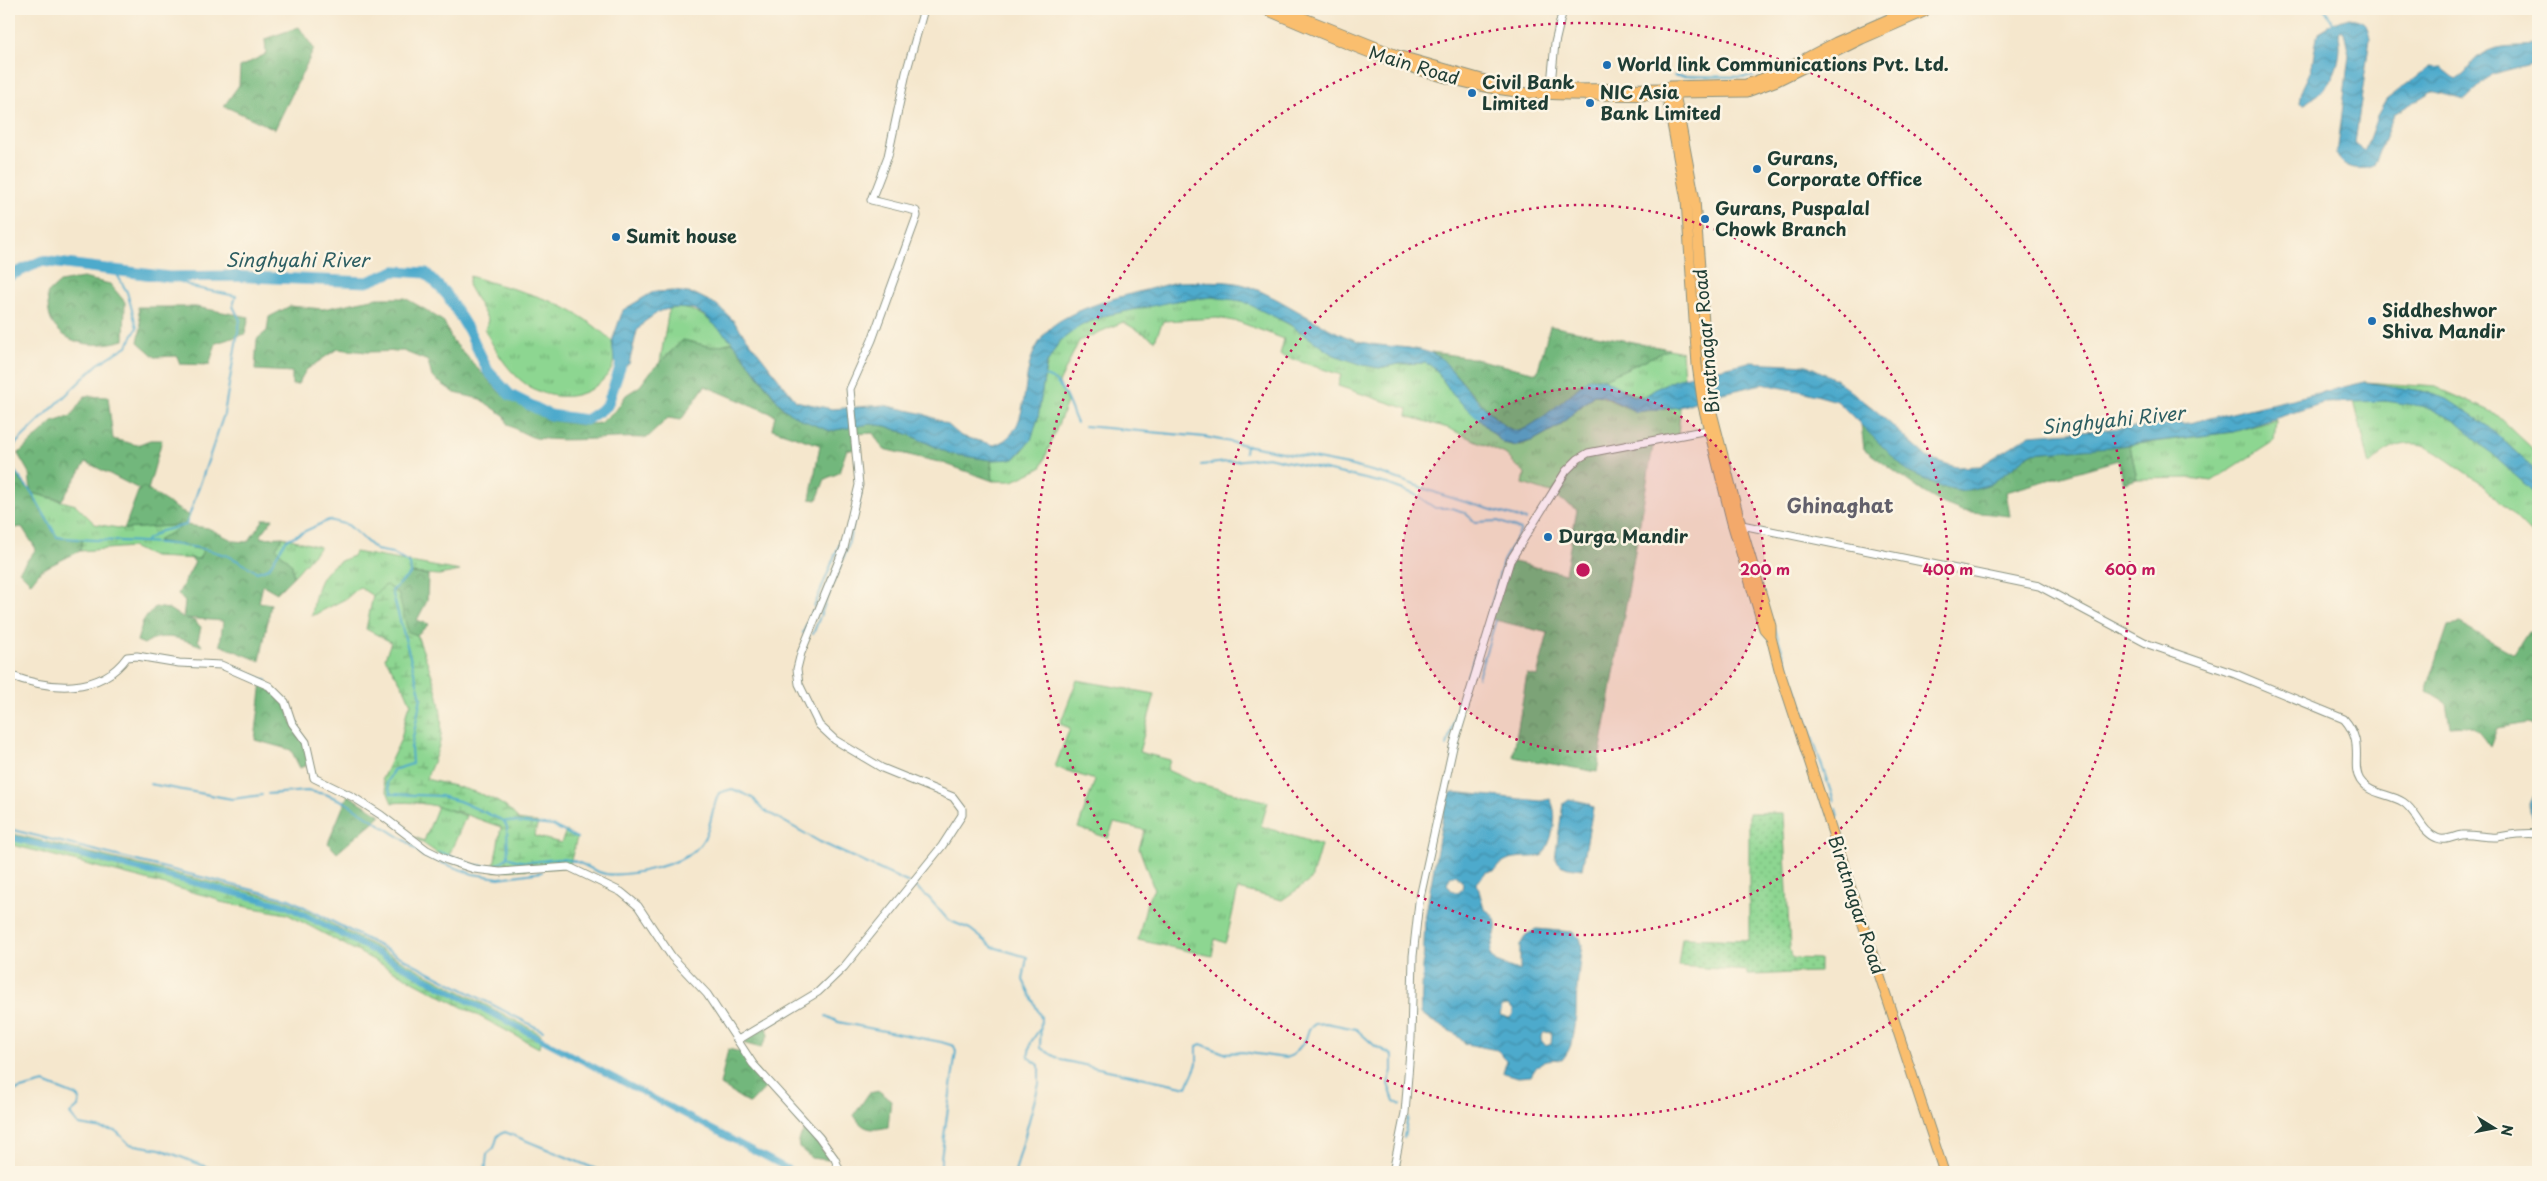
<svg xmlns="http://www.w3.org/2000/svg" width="2547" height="1181" font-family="'Playpen Sans',sans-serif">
<defs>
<pattern id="grass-tufts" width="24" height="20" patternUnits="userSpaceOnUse" patternTransform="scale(1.25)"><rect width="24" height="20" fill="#8dd691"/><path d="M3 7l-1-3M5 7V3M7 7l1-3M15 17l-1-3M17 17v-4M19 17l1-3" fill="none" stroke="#73af77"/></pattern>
<pattern id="forest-crowns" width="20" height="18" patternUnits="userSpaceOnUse" patternTransform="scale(1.25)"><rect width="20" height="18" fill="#72b77b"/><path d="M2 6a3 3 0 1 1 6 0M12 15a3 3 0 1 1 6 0" fill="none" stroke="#5d9666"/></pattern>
<pattern id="wetland-marsh" width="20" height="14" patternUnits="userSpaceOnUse" patternTransform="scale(1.25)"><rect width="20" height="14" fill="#8dd691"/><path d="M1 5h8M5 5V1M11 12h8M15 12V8" fill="none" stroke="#73af77"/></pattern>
<pattern id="park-dots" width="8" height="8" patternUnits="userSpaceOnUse" patternTransform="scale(1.25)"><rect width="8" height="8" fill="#8dd691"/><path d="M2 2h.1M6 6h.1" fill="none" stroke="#73af77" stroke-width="1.8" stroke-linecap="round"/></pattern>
<pattern id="water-waves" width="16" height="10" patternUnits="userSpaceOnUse" patternTransform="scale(1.25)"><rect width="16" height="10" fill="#4eaacc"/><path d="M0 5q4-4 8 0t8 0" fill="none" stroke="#408ca6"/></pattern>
</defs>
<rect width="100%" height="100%" fill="#fcf5e5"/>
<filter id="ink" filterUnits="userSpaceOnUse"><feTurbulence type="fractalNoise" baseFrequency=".02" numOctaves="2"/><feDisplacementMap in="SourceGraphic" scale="10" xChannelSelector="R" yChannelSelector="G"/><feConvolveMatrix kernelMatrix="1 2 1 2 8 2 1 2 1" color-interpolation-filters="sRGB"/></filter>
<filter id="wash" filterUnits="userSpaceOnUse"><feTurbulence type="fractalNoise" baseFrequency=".0096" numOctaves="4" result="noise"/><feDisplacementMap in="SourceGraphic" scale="20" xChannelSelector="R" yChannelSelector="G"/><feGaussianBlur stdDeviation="1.12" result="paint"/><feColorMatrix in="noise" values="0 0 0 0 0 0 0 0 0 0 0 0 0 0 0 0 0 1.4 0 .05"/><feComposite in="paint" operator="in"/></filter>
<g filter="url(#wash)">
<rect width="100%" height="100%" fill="#f5e7cd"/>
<path fill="url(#grass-tufts)" stroke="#568a62" d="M470,276C528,295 565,297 612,341C613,348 615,357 613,364C612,371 607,375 603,380C584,398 560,401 536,390C512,379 496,352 485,330L488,320L468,285Z
M1212,297L1242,301L1264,310L1307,335L1334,355L1379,368L1399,364L1426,363L1434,367L1453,395L1477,417L1516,446L1534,440L1559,426L1594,395C1606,396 1613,403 1624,406C1643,411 1661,410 1680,407L1678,437L1588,453L1551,493L1523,484L1525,474L1505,454L1448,428L1407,416L1408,409L1338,386L1341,375L1280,355L1284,339L1239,322L1217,318L1163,321L1155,340L1123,322L1079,341L1059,383L1067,402L1041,468L1013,481H993L991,460L1014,459C1036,441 1038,417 1042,391C1045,373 1047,354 1060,341C1095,307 1166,302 1212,297Z
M669,309C698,304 714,324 733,342L712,347L683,340L660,362Z
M1669,349L1682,352L1684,377L1660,386L1644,397L1634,396L1604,379Z
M2365,382L2436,387L2496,414L2538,454V473L2488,426L2422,391Z
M2354,401C2377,401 2404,400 2427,407C2468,420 2507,466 2538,496V540L2482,484L2427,446C2404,439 2385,449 2370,465Z
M2276,420L2274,441L2212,481L2190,478L2137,479L2130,445L2233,432Z
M32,493L76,505L95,524L124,529L186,525L158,541L204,550L199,559L153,557L132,547L80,551L82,540L57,537Z
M283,537L320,547L293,577L292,565L276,548Z
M355,552L460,571L439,575L411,573L392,591L386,585L373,596L359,587L347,598L312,616C316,585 320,567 353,556Z
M1077,680L1155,694L1139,752L1170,760L1167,770L1193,782L1268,802L1261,826L1321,845L1311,880L1282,900L1238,889L1227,938L1225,943L1215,939L1212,956L1138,940L1147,902L1154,889L1139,848L1145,830L1114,823L1108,838L1078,828L1095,780L1055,767L1070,728L1060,724Z
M438,806L466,816L447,860L414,837L424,841Z"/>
<path fill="url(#forest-crowns)" stroke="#487a58" d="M299,27L314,49L275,129L224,106L239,85L240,67L266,54L265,39Z
M83,278L110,284L125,302L124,340C99,347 70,348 53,324C48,317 48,302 47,294L60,282Z
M377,298H405L426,310L444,322L452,340L500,393L548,420L582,425L600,423L617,409L626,395L640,386L652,370L683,340L712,347L733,342L783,409L830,431L870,424L886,426L905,433L951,454L991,460L993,481L943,463L883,449L873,433L855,434L857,450L847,449L839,473L825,479L817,500L810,499L820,445L772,429L775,415L705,386L681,420L668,418L647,438C610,436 573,443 536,438C527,436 517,429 508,425L505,416L480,399L455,393L432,377L428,361L403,351L367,352L337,349L306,370L298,384L292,385V372L255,370L257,339L267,331L269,317L290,306L323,309Z
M138,307H196L249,317L245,334L216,343L209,365L180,364L177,356L155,357L138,342L141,327Z
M1550,326L1669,349L1604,379L1590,378C1576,389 1534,429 1519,431C1498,433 1454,364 1431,352L1466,357L1537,373Z
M85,396L108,397L113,439L137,445L150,440H162L148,490L189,516L186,525L208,528L234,541L248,542L264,519H273L261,535V538L283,537L276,548L292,565L293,577L277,593L263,585L259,602L271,604L260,661L220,645L223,621L185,618L195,621L201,627L198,640L202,646C181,639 163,631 144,644L137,641L143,621L155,607L169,609L183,618L185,602L178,594L195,562L190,558L199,559L203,550L157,541L184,525L124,529L139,489L86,462L62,500L32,493L57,537L83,540L80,551L41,570L31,583L19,571L36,549L22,527L9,529V467L31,492L29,473L18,454L53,422L71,416Z
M1861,424L1908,472L1942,487L1965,491L1991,484L2031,453L2130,445L2137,479L2124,483L2118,460L2006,492L2010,516L1962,511L1942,503L1923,492L1864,449Z
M1654,441L1597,772L1513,757L1527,674L1537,676L1548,633L1491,619L1510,561L1565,574L1577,510L1551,493L1578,459Z
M411,573L428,575L427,601L417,620L429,624L417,635L408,632L398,593L392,591Z
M2461,624L2514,654L2528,632H2538V727L2528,723L2497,728L2490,747C2476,728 2474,724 2450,726L2446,703L2426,691L2448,626Z
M262,682L285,702L292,723L306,742L311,763L300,768L291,750L255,740Z
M348,795L381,815L337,853L328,843Z
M767,1026L768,1036L761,1048L743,1043Z
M728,1049L741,1052L768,1085L750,1104L720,1085Z
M879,1091L891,1100L888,1127C872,1131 862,1130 854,1115L869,1093Z
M804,1131L812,1134L829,1160L811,1158L799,1147L798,1141Z"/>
<path fill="url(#wetland-marsh)" stroke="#568a62" d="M386,585L398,593L408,632L417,635C429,668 447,706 440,742C437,754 431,767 426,779C453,786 504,795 518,820L538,823L534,836L561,843L566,831L577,838L569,867L493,871L501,827C465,815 431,799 392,803L382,779L401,739L407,711L411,704L405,690L385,658L391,642L366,629L373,596Z
M9,833L288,901L541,1034L539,1048L287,914L220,902L215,898L9,844Z"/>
<path fill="url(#park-dots)" stroke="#568a62" d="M1749,813H1783L1790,948L1792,958L1819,959V972C1795,972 1771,975 1747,975V971L1678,966L1682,938L1749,940Z"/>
<path fill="url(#water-waves)" stroke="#367480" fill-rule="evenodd" d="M2349,18C2364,20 2367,23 2370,38L2355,143L2362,151L2365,150L2378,114L2386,100L2429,67L2442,68L2456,79C2470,71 2468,65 2478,57C2493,44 2516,47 2535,45L2538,42V62L2492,74L2465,100L2432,91L2394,114L2374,166C2361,171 2343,169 2337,155L2349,55L2344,32L2340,30L2338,33C2344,51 2336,79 2321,92C2316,97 2310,99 2305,104L2300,103L2302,89L2311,70L2318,32L2333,23Z
M1176,282C1196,282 1229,279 1248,286C1286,300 1319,328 1358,341C1385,349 1416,344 1440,357C1455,372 1499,432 1518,431C1533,429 1576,389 1590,378L1604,379L1634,396L1644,397L1660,386L1684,377L1749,362L1807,365L1837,380L1874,409L1928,458L1956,467L1980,466L2030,435L2189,423L2365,382L2422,391L2447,399L2488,426L2538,473V496L2455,421L2427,407L2385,401L2323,403L2233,432L2109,447L2031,453L1991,484L1965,491L1941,487L1908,472L1837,401L1805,392L1762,384L1714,395L1680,407L1636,412L1604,396L1594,395L1559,426L1534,440L1516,446L1503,443L1453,395L1434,367L1425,363L1399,364L1379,368L1363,365L1334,355L1289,324L1242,301L1212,297L1181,300L1108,315L1081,325L1059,342L1046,365L1038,418L1031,440L1014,459L991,460L951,454L905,433L886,426L870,424L830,431L802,420L784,409L733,342L705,316L694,309L673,308L660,311L644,322L637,331L629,364L620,368L614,360L612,341L623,310L653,292L674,291L695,294L717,305L732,319L796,401L832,409L883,405L898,408L924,414L947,424L961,436L994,445C1027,435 1022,395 1029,367C1031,355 1040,339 1048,330C1073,305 1141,292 1176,282Z
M1452,792L1541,801L1550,799C1560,815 1552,841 1542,856C1526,859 1504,853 1495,871L1486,872L1477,883L1484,909C1506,920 1492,937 1490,955L1496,962L1520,971V945L1526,935L1537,929L1572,932L1580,938L1582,945C1580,959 1578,974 1577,988C1575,1013 1579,1040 1562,1060C1545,1058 1539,1061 1531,1076L1518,1077L1503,1073L1507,1060L1497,1050L1466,1044L1455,1034L1430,1020L1421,1013L1425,919L1446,798ZM1456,875L1463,883L1462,889L1458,893L1451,890L1447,884L1450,877ZM1509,1005L1513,1010V1015L1509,1018L1500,1015L1502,1006ZM1545,1032L1552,1033L1551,1044L1546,1046L1541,1040V1036Z
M2536,795H2538V828H2536C2531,817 2525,804 2536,795Z
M1569,799L1588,803L1593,808L1582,869L1562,866L1555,859L1563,803Z"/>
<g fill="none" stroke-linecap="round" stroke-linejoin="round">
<path stroke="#4eaacc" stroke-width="2" d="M2325,9L2333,23
M1674,76L1754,77
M1043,376C1063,377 1069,407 1077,423
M1714,396L1715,406
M1084,426L1205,437L1348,465L1387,475L1445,496L1526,520
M9,450L98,364L127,346L137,328L127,292L115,271
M1245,452L1246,445
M860,454L861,465
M9,464L32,493L57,537C112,544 168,537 222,554C234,557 246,566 257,572L269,568L286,540L329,520L348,525L376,550L392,553L410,564L411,573L392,591L421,697L411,748L412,764L393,770L387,783L391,794L440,796L459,801L504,821L507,827L508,857C532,869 550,854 574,861C585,864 594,872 606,874C627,877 681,865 696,849C712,834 710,811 719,793L732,789L745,794L754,799L762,809L820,842L909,883
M1201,465L1268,457L1387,484L1414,494L1435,508H1451L1464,512L1475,522L1498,521L1521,530L1503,561L1488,616
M146,540L161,531L186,525L224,414L240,320L233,306L236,296L196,288L169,277
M814,607L844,533
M1775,629L1834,801
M803,633L813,611
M813,634L847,549L861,493
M225,663L267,681
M1478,677L1496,620
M1447,746L1460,696L1487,620
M150,784L232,799L262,795
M341,788L355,794
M268,794L307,791L325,794L345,802L409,843L423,856L473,874L499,878L542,872
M1836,809L1838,816
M506,821L553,826L577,838
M9,829L289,899L543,1031
M439,852L474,865L494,867L508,857
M913,885L929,898L948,920L970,929L993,947L1027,957L1023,980L1041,1017L1040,1048L1061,1060L1187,1087L1197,1064V1046L1201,1044L1224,1053L1242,1052L1286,1058L1293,1055L1305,1041L1309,1029L1315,1024L1326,1023L1356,1029L1375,1046L1392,1055V1071L1388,1084L1394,1101L1401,1105
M826,1016L838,1022L941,1042L954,1046L956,1051L941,1158V1172
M9,1092L44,1083L77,1096L80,1099L78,1107L70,1114L79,1125L116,1131L129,1144L160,1149L220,1172
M1404,1137L1408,1117
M485,1172L487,1154L494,1148L498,1135L505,1132L603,1172
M1015,1172L1039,1084V1065L1028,1057L1031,1042L1039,1030"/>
<path stroke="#4eaacc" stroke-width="6" d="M9,837L287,906L343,935
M347,937L794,1172"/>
<path stroke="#4eaacc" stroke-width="11" d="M9,11V9
M9,276L42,261L169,277L229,276L367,282L395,271L426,273L447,295L469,331L488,371L510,395L550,415L586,420L607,406L620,368L622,353"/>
</g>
</g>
<g filter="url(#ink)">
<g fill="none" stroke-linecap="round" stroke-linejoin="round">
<defs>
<path id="tertiary" d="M1550,94L1555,43L1563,9
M1737,524L2039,586L2148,644L2235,674L2344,719C2366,744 2350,764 2360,780C2370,795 2389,793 2403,802C2417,811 2421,832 2437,838C2446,842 2453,836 2462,835C2474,834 2485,838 2497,837C2511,835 2524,832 2538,834
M9,675C49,690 100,695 127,657L137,656L179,663L221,665L269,686L285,702L292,723L306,742L314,778L353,797L381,815L427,850L447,860L474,869L500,872L569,867L621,892L638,906L672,957L707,994L753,1064L819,1137L835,1159L840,1172
M738,1040L818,992L844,967L942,846L962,815V809L953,797L882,768L835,740L819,725L799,684L797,669L801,653L844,548L859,485L850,389L872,340L917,216L916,211L871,200L888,156L906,73L924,9
M1393,1172L1405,1113L1411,1038L1413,956L1419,902L1453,747L1510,561L1566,471L1578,459L1588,453L1708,430"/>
<path id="primary" d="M1264,9C1338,41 1415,75 1496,89C1550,98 1607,94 1662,96
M1282,9L1397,55L1489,81
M1673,86L1678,93L1673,102
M1567,89L1664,88
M1662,92L1670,86L1746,84L1775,74L1836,42L1911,9
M1678,93L1747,92L1777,81L1862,39L1924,12V9
M1676,99L1695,200L1710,405L1741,525L1771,626V637L1779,669L1944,1172
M1668,102L1686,200L1697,365L1703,406L1732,523L1764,629L1771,637"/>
</defs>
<use href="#tertiary" stroke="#8a9280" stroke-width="9"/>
<use href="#primary" stroke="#8a9280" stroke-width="11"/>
<use href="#tertiary" stroke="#fff" stroke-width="7"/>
<use href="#primary" stroke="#fabe6e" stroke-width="9"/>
</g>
</g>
<circle cx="1583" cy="570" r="182" fill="#c2185b" fill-opacity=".12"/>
<g fill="none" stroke="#c2185b" stroke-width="2.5" stroke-dasharray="2.5 5">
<circle cx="1583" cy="570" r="182"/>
<circle cx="1583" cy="570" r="365"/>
<circle cx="1583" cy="570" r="547"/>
</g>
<g fill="#1f6fb2" stroke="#fcf5e5" stroke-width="2">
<circle cx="1607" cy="65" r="5"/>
<circle cx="1472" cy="93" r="5"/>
<circle cx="1590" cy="103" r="5"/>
<circle cx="1757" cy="169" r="5"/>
<circle cx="1705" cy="219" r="5"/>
<circle cx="616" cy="237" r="5"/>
<circle cx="2372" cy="321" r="5"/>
<circle cx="1548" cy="537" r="5"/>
</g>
<g text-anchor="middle" stroke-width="5" stroke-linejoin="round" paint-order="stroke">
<g font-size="18" font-weight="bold" fill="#1f3d34" stroke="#fcf5e5" text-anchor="start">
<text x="1617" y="71">World link Communications Pvt. Ltd.</text>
<text x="1482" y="89">Civil Bank<tspan x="1482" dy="21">Limited</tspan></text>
<text x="1600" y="99">NIC Asia<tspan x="1600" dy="21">Bank Limited</tspan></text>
<text x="1767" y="165">Gurans,<tspan x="1767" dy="21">Corporate Office</tspan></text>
<text x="1715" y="215">Gurans, Puspalal<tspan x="1715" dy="21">Chowk Branch</tspan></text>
<text x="626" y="243">Sumit house</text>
<text x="2382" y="317">Siddheshwor<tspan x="2382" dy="21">Shiva Mandir</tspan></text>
<text x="1558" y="543">Durga Mandir</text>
</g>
<g font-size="18" fill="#1f3d34" stroke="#fcf5e5">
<text transform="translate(1414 66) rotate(17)" y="6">Main Road</text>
<text transform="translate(1707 341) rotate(-95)" y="6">Biratnagar Road</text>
<text transform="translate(1856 905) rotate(72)" y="6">Biratnagar Road</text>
</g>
<g font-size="19" font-style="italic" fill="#2d5e62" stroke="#fcf5e5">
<text x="297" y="267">Singhyahi River</text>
<text transform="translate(2113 420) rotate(-6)" y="7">Singhyahi River</text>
</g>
<g font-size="20" font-weight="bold" fill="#62606b" stroke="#fcf5e5">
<text x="1840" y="513">Ghinaghat</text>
</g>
</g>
<circle cx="1583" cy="570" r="8" fill="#c2185b" stroke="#fcf5e5" stroke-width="2.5"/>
<g font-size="15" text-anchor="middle" font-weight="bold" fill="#c2185b" stroke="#fcf5e5" stroke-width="5" stroke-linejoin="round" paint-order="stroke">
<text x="1765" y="575">200 m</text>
<text x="1948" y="575">400 m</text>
<text x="2130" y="575">600 m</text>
</g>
<rect width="2547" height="1181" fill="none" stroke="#fcf5e5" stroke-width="30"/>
<g transform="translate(2494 1128) rotate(100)" stroke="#fcf5e5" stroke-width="4" paint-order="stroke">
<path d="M0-4L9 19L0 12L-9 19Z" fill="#1f3d34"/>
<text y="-8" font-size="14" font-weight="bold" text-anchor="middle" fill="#1f3d34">N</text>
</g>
</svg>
